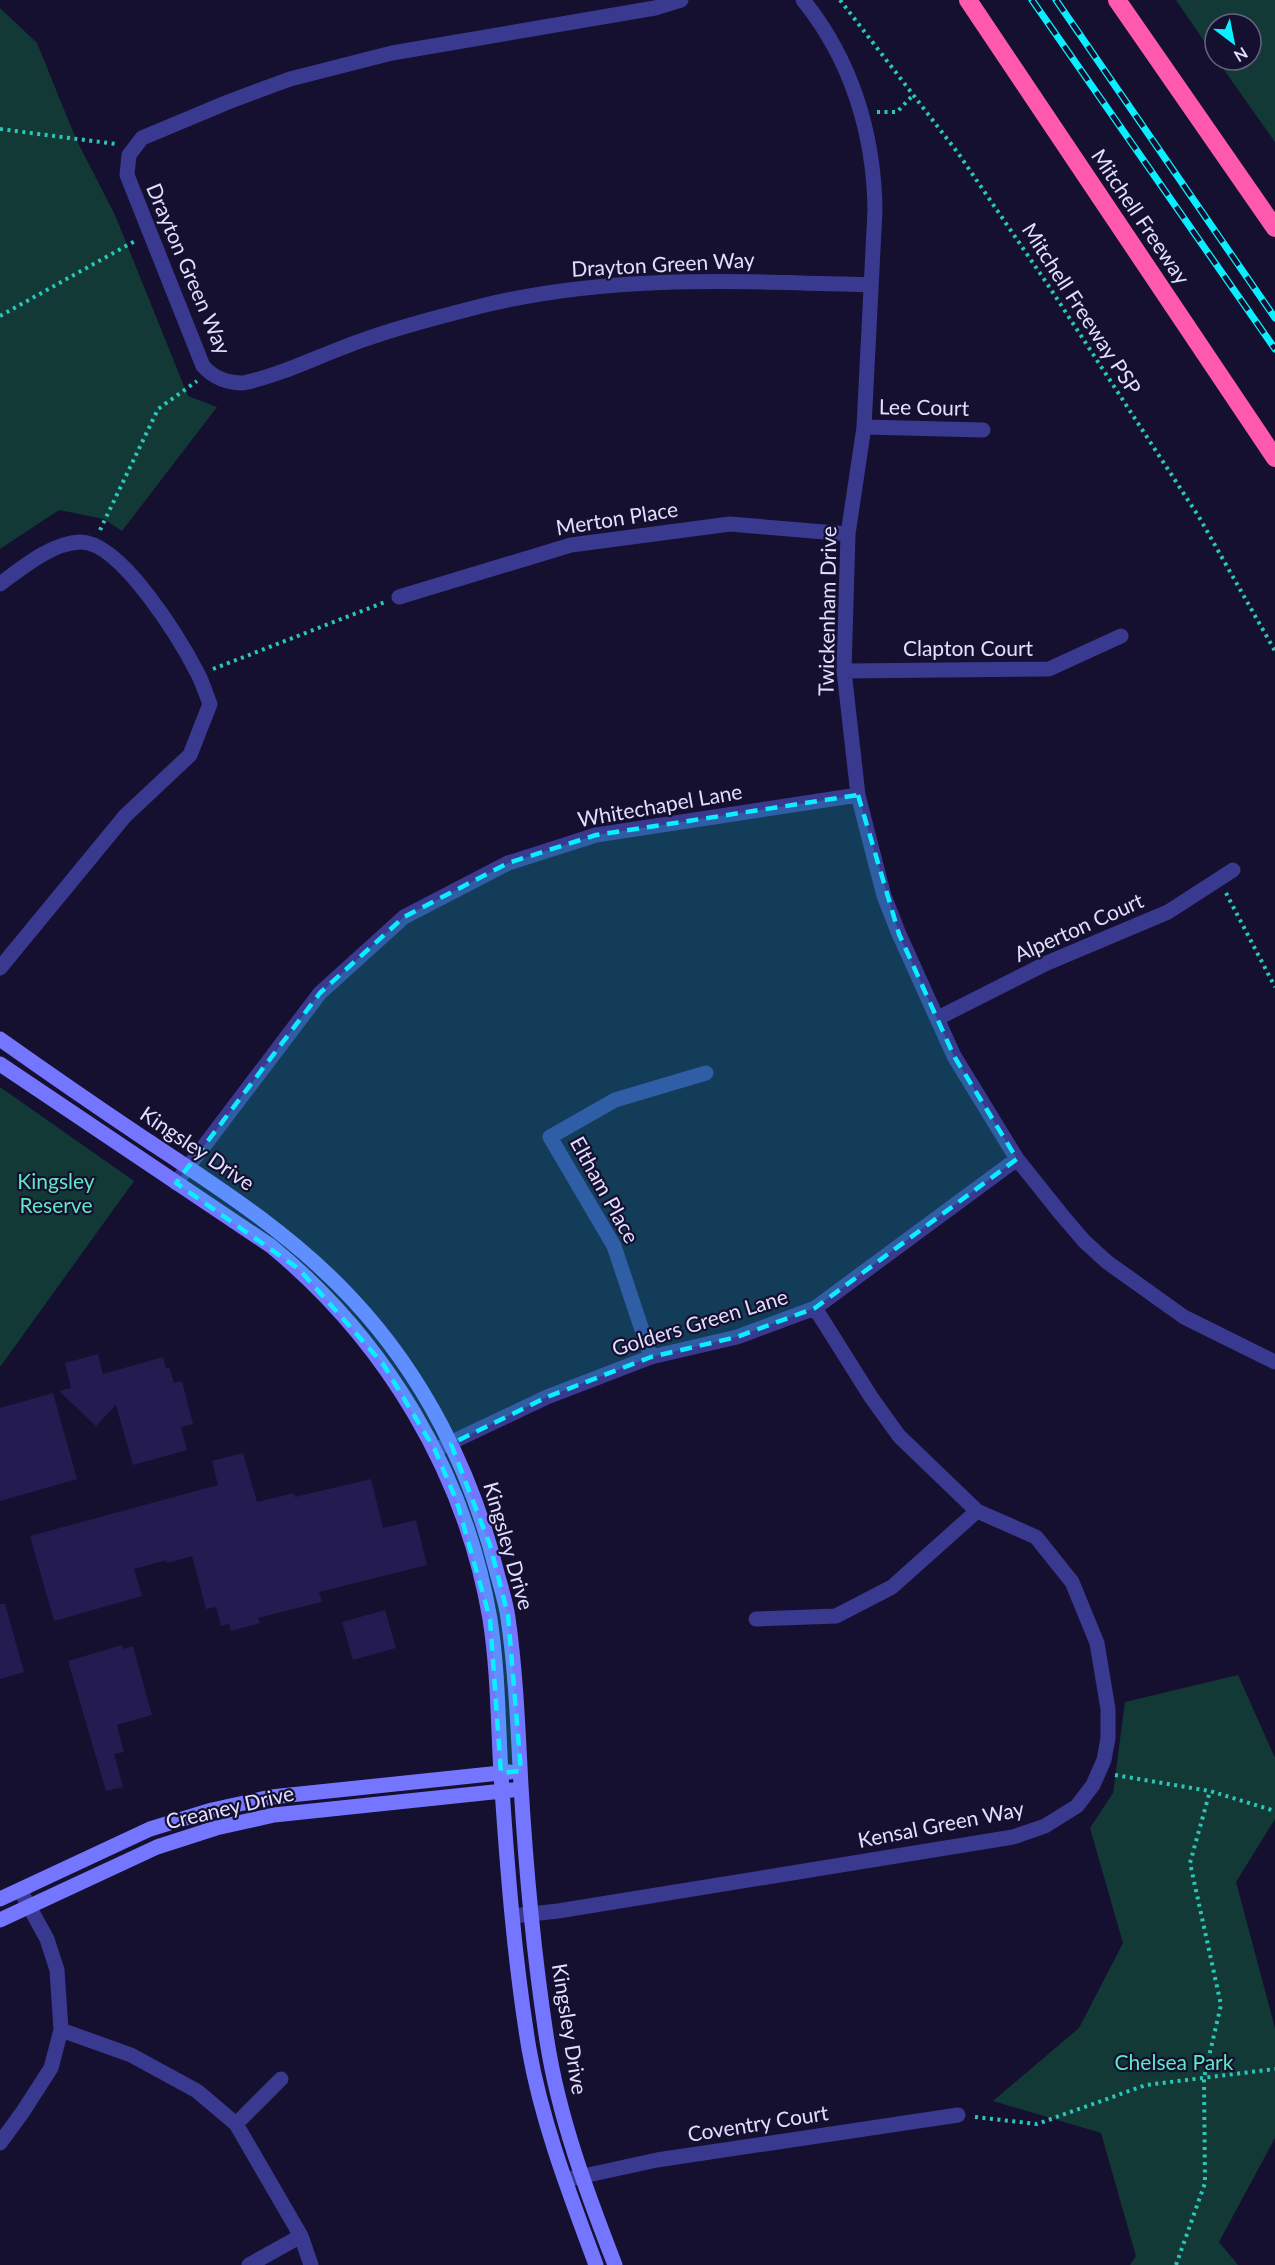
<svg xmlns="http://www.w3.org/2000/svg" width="1275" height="2265" font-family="Lato,sans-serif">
<rect width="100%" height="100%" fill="#15102f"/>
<path fill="#133936" d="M1176,0H1275V142L1217,60H1251V24H1215V57Z
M0,8L37,43L76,139L115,215L188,396L217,407L122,531L104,519L59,510L0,549Z
M0,1087L134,1181L0,1367Z
M1238,1675L1275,1758V1819L1236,1882L1275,2028V2138L1219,2242L1238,2265H1130L1136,2256L1101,2133L993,2101L1079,2028L1123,1943L1090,1828L1113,1793L1125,1702Z"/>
<path fill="#241b51" d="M98,1354L103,1374L163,1357L166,1369L169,1367L174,1383L182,1381L193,1424L181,1427L187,1450L133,1465L116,1405L96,1426L59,1391L71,1388L65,1363Z
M53,1393L77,1479L0,1501V1408Z
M243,1453L257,1502L294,1493L295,1497L371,1479L383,1528L416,1520L427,1565L319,1592L322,1602L258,1618L260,1623L231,1631L229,1624L221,1626L216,1607L206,1609L192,1556L167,1563L166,1560L134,1569L142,1596L54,1621L30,1536L218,1485L212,1461Z
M0,1604H5L24,1672L0,1679Z
M385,1610L396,1648L353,1660L342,1622Z
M122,1645L123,1649L133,1646L152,1715L117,1725L124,1752L114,1754L123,1787L106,1791L68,1661Z"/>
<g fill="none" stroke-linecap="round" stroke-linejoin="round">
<path stroke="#2ac7b8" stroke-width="4" stroke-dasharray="3 4.5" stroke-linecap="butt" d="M840,0L958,153L1048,285L1199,517L1275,651
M877,112H897L914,94
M0,129L116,144
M0,316L135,241
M100,530L158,409L197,381
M213,669L385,602
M1226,893L1275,987
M1115,1775L1210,1791L1275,1811
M975,2117L1037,2124L1146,2085L1275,2069
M1176,2265L1205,2183L1204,2078L1221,2005L1190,1863L1210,1791"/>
<path stroke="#393990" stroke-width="15" d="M681,0L655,8L392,53L290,79L228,102L142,138L129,155L127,175L203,366C214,378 226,383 243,383C282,375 325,353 363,340C401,326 442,316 481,306C611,274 739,281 871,285
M803,0C851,59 874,133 875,210L864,427L848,534L844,671L858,795L884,896L899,934L954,1056L1017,1159L1061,1214L1084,1241L1107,1262L1184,1317L1275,1362
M864,427L983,430
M0,584C22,568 51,543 80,542C121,541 181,641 198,674C203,684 206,694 210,704L190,755L125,816L0,968
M399,597L571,545L730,524L848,534
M844,671L1049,669L1121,636
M938,1018L1047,963L1168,912L1233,870
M176,1183L320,993L404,917L508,863L596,835L858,795
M651,1357L614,1246L550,1137L615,1100L706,1073
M435,1450L547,1397L651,1357L737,1337L815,1308L1017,1159
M756,1619L836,1616L892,1587L977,1511
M513,1916L558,1911L1013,1837L1045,1826L1077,1806L1093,1785L1104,1760L1108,1738V1709L1097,1643L1072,1582L1036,1537L977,1511L899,1436L871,1397L815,1308
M61,2030L131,2055L197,2091L236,2124L301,2236L311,2265
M236,2124L281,2079
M0,2143L22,2113L51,2068L61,2030L57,1970L47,1939L20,1890
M565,2180L657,2160L958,2115
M249,2265L301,2236"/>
<path stroke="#7576ff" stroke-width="15" d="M0,1039C48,1073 96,1106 145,1139C218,1187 293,1235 353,1300C423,1375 471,1470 496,1569C500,1585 506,1602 508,1618C516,1674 518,1730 521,1786C526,1871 534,1957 547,2041C559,2118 587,2193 615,2265
M0,1064L271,1246C385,1340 465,1472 490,1619C498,1670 498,1722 501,1774C507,1865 514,1958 529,2049C542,2123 570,2195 596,2265
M0,1899L150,1829L212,1810L271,1797L510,1772
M0,1920L157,1847L216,1828L274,1815L512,1790"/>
<path stroke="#ff59ae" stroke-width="18" d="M968,0L1275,458
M1117,0L1275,228"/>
<defs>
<path id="rail" d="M1032,0L1275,349
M1056,0L1275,318"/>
</defs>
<use href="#rail" stroke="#0aefff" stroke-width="7"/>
<use href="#rail" stroke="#15102f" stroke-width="4.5" stroke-dasharray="14" stroke-linecap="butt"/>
</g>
<path fill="#0aefff" fill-opacity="0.2" stroke="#0aefff" stroke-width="4.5" stroke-dasharray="12 8" stroke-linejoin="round" d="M858,795L899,934L954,1056L1017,1159L815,1308L737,1337L651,1357L547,1397L451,1444L490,1545L508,1615L521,1771L501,1773L490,1619L457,1502L435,1450L383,1364L299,1269L176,1183L320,993L404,917L508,863L596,835Z"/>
<g text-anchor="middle" stroke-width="4.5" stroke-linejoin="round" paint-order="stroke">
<g font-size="21" fill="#e1deff" stroke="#15102f">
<text transform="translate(1140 217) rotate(56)" y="7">Mitchell Freeway</text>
<text transform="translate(663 265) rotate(-3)" y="7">Drayton Green Way</text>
<text transform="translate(188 269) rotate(67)" y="7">Drayton Green Way</text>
<text transform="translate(1081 309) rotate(57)" y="7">Mitchell Freeway PSP</text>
<text transform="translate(924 408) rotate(1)" y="7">Lee Court</text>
<text transform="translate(617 519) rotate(-9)" y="7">Merton Place</text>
<text transform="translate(828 611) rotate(-89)" y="7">Twickenham Drive</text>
<text x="968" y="656">Clapton Court</text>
<text transform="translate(660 806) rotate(-10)" y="7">Whitechapel Lane</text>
<text transform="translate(1079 928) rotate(-24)" y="7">Alperton Court</text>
<text transform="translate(197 1149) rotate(34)" y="7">Kingsley Drive</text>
<text transform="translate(604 1190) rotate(61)" y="7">Eltham Place</text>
<text transform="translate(700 1323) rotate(-17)" y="7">Golders Green Lane</text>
<text transform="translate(508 1546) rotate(74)" y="7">Kingsley Drive</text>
<text transform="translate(230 1808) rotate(-13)" y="7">Creaney Drive</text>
<text transform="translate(941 1825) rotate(-11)" y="7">Kensal Green Way</text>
<text transform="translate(569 2029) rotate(81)" y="7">Kingsley Drive</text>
<text transform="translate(758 2124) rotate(-9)" y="7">Coventry Court</text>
</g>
<g font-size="21" fill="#61e8c1" stroke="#15102f">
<text x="56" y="1189">Kingsley<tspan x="56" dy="24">Reserve</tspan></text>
<text x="1174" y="2070">Chelsea Park</text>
</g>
</g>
<g transform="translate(1233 42) rotate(148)"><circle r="28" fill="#15102f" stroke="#676282" stroke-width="1.5"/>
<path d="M0-4.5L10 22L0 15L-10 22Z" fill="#0aefff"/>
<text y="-9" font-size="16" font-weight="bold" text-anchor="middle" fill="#e1deff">N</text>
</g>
</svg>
